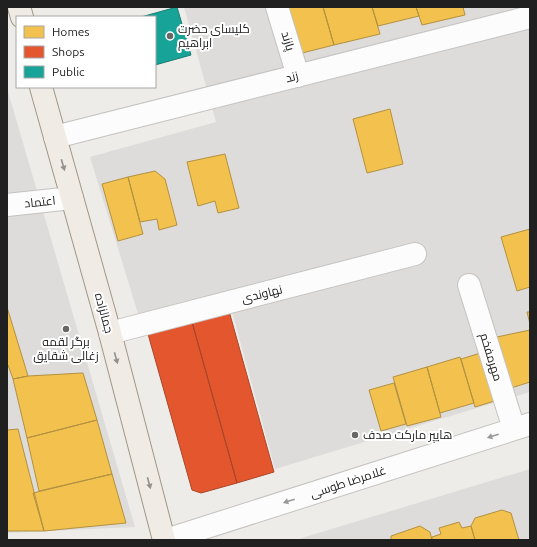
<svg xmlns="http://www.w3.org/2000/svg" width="537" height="547" font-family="Ubuntu,Cairo,sans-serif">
<rect width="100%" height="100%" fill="#eeece9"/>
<path fill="#dddcda" d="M184,7H530V392L275,469L231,308L143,330L90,157L216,122Z
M7,88L135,527L7,533Z
M530,469V540H295Z"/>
<path fill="#f2c14e" stroke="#b39140" d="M283,7H323L334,45L298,54Z
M323,7H372L380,34L334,45Z
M372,7H416L419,16L378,26Z
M416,7H463L465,15L422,25Z
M390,109L403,164L367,173L353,119Z
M225,154L239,208L218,213L215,201L198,206L187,162Z
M155,171L165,179L177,225L159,230L157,219L140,222L128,177Z
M128,177L143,234L118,241L102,184Z
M530,229V287L517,291L501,237Z
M7,307L28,376L13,379L8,365H7Z
M527,312H530V324Z
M530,330V382L508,389L492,338Z
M484,352L498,400L475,407L461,359Z
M460,357L474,403L440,413L427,367Z
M427,367L441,417L407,426L393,377Z
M83,373L97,420L27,438L13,379L28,376Z
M394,383L406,424L381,431L369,390Z
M97,420L112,474L39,491L27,438Z
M18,429L44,531H7V430Z
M112,474L126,523L44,531L33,493Z
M502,510L511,513L519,540H475L471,526L475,518Z
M459,522L462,528L471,526L475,540H432V537L441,534L439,528Z
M420,526L430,532L432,540H391V536Z"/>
<path fill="#e4572e" stroke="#a9462a" d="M229,311L274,472L237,483L192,322Z
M192,322L237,483L201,493L192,490L148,334Z"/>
<path fill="#17a398" stroke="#1a7c74" d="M177,7L191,55L155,65V17H141Z"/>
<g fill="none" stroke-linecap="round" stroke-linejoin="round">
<defs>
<path id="minor" d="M277,7L298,76
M55,137L530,17
M7,205L72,198
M469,285L514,429
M110,333L415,254
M166,540L530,424"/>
<path id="major" d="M19,7L22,17
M41,87L110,333L164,540"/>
</defs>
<use href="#minor" stroke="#c4c3c1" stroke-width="24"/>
<use href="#major" stroke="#a39687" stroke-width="24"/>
<use href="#minor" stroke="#fcfcfc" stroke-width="22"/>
<use href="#major" stroke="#f1ebe6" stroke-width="22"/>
</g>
<defs><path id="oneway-solid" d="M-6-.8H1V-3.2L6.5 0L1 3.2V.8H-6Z"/></defs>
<g fill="#93908d">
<use href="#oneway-solid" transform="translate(63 165) rotate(74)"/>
<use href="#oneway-solid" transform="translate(116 358) rotate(75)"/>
<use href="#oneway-solid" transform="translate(149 483) rotate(75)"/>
</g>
<g fill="#999">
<use href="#oneway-solid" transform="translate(493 436) rotate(162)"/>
<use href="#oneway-solid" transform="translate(289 501) rotate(162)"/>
</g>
<g fill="#686766" stroke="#fff" stroke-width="1.5">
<circle cx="170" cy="36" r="4"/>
<circle cx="66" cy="329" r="4"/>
<circle cx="355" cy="435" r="4"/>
</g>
<g text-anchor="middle" stroke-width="4" stroke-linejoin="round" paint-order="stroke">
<g font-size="12" fill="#202020" stroke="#fff" text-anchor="start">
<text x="178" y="33">کلیسای حضرت<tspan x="178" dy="14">ابراهیم</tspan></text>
<text x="66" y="346" text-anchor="middle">برگر لقمه<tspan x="66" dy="14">زغالی شقایق</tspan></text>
<text x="363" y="439">هايپر ماركت صدف</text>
</g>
<g font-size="12" fill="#202020" stroke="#fff">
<text transform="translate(288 41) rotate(73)" y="4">پازند</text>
<text transform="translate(292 77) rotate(-14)" y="4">زند</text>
<text transform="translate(40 202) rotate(-6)" y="4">اعتماد</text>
<text transform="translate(262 294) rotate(-14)" y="4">نهاوندی</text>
<text transform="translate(104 313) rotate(75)" y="4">جمالزاده</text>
<text transform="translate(491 357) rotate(73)" y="4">مهرمفخم</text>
<text transform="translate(348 482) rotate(-18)" y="4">غلامرضا طوسی</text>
</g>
</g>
<rect width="537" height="547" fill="none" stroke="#202020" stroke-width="16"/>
<rect x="16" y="16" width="140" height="72" fill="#ffffff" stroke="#a6a6a6"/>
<rect x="24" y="26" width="20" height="12" fill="#f2c14e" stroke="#a6a6a6"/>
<text x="52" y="36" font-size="12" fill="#202020">Homes</text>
<rect x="24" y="46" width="20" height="12" fill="#e4572e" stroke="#a6a6a6"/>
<text x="52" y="56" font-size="12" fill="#202020">Shops</text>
<rect x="24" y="66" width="20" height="12" fill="#17a398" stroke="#a6a6a6"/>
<text x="52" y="76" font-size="12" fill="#202020">Public</text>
</svg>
